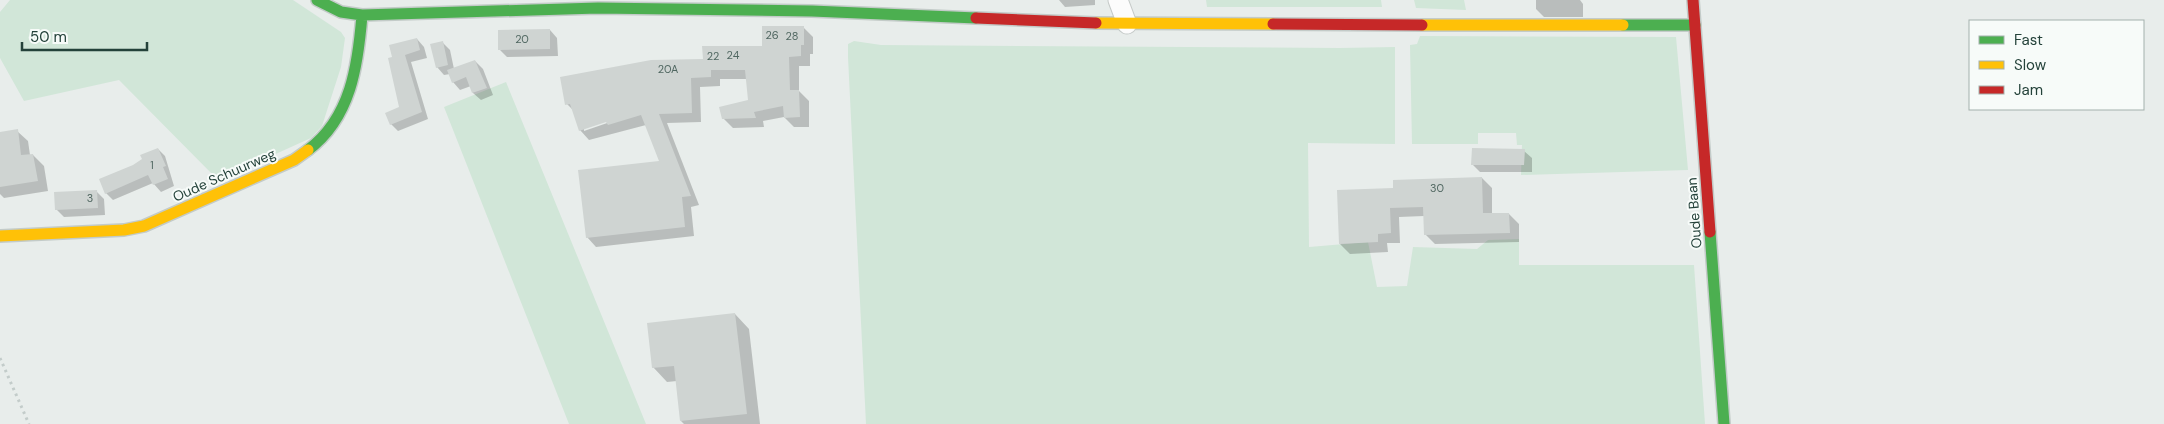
<svg xmlns="http://www.w3.org/2000/svg" width="2164" height="424" font-family="'DM Sans',sans-serif">
<rect width="100%" height="100%" fill="#e8edeb"/>
<path fill="#d1e6d8" d="M10,0H293L341,32L345,38L341,67L322,126L311,138L218,180L119,80L24,101L0,58V12Z
M1206,0H1381L1382,7H1207Z
M1414,0H1464L1466,10L1416,8Z
M1420,36L1676,37L1688,170L1521,175L1522,145H1517L1516,133H1478V144H1412L1410,45L1417,44Z
M854,41L881,45L1340,48L1395,47V144L1308,143L1309,247L1368,242L1377,287L1407,286L1413,247L1477,249L1488,240L1519,239V265H1694L1705,424H866L848,57V44Z
M506,82L646,424H569L444,107Z"/>
<path fill="#0003" fill-rule="evenodd" d="M1059,0H1095V5L1065,7Z
M1536,0H1580L1583,4V17H1544L1536,9Z
M803,27L813,37V54H810V66H799V91L809,101V127H794L784,117L763,121L764,127L733,128L723,118L749,101L747,79H720V86L700,87L701,122L667,123L699,205L691,207L694,236L596,247L587,237L660,162L646,125L589,140L580,130L574,111L567,104L704,60L763,47ZM612,119L613,121L584,131V128Z
M550,30L557,38L558,56L507,57L500,50Z
M417,39L424,47L427,58L411,62L428,119L398,131L391,124L401,108L393,58Z
M442,42L450,50L454,69L475,61L483,69L493,95L481,100L473,93L471,86L460,90L453,82L450,74L444,75L437,67Z
M17,131L28,141L30,155H33L44,166L48,191L4,198L0,194V133Z
M158,149L165,156L174,186L161,192L153,183L113,200L106,193L133,166Z
M1524,151L1532,158V172H1480L1472,164Z
M1482,178L1492,188V214H1509L1519,224V242L1435,244L1425,234L1424,216L1399,217L1400,243H1387L1388,252L1350,254L1340,244L1394,189Z
M97,192L104,199L105,215L64,217L56,209Z
M735,314L749,329L760,424H684L681,421L677,381L667,382L653,367Z"/>
<path fill="#cfd4d2" d="M762,26H804V45H801V56L789,57L790,90H799L800,117L784,118L783,106L754,112L756,118L722,119L719,107L748,100L745,70H711V77L691,78L692,113L659,114L691,196L682,197L685,227L586,238L578,170L659,161L641,115L608,125L606,122L579,131L570,104L565,105L560,77L651,60L703,59L702,46H762Z
M550,29V49L498,50V30Z
M417,38L420,50L405,55L422,112L390,125L385,113L399,107L388,58L392,57L389,45Z
M443,41L448,65L436,68L430,44Z
M475,60L487,88L472,93L466,77L452,83L447,70Z
M18,129L21,155L33,154L38,181L0,187V132Z
M158,148L166,166L163,167L168,179L153,185L148,175L105,194L99,179L133,165L142,159L140,155Z
M1472,148L1525,149L1524,165H1471Z
M1482,177L1483,213H1509L1510,233L1424,235L1423,207L1390,208L1391,233L1378,234V242L1339,244L1337,190L1393,188V180Z
M97,190L98,208L55,210L54,192Z
M735,313L747,414L680,421L674,366L652,368L647,323Z"/>
<g fill="none" stroke-linecap="round" stroke-linejoin="round">
<defs>
<path id="street" d="M1118,0L1127,24"/>
<path id="fast" d="M317,0L341,12L362,15L598,8L812,11L976,18
M1623,25H1695
M308,150C351,118 358,65 362,15
M1710,232L1724,424"/>
<path id="slow" d="M1096,23L1273,24
M1422,25H1623
M0,236L124,230L144,226L294,160L308,150"/>
<path id="jam" d="M1693,0L1710,232
M976,18L1096,23
M1273,24L1422,25"/>
</defs>
<use href="#street" stroke="#c5cac8" stroke-width="21"/>
<use href="#fast" stroke="#c3cbc8" stroke-width="14"/>
<use href="#slow" stroke="#c3cbc8" stroke-width="14"/>
<use href="#jam" stroke="#c3cbc8" stroke-width="14"/>
<path stroke="#c3ccca" stroke-width="3" stroke-dasharray="2.5 4" stroke-linecap="butt" d="M0,358L29,424"/>
<use href="#street" stroke="#fcfcfc" stroke-width="19"/>
<use href="#fast" stroke="#4caf50" stroke-width="11"/>
<use href="#slow" stroke="#ffc107" stroke-width="11"/>
<use href="#jam" stroke="#c62828" stroke-width="11"/>
</g>
<g text-anchor="middle" stroke-width="4" stroke-linejoin="round" paint-order="stroke">
<g font-size="11" fill="#506761">
<text x="772" y="39">26</text>
<text x="792" y="40">28</text>
<text x="522" y="43">20</text>
<text x="733" y="59">24</text>
<text x="713" y="60">22</text>
<text x="668" y="73">20A</text>
<text x="152" y="169">1</text>
<text x="1437" y="192">30</text>
<text x="90" y="202">3</text>
</g>
<g font-size="14" fill="#24423a" stroke="#f7fbf9">
<text transform="translate(224 175) rotate(-24)" y="5">Oude Schuurweg</text>
<text transform="translate(1694 213) rotate(-94)" y="5">Oude Baan</text>
</g>
</g>
<rect x="1969" y="20" width="175" height="90" fill="#f7fbf9" stroke="#a3b1ad"/>
<rect x="1979" y="36" width="25" height="8" fill="#4caf50" stroke="#a3b1ad"/>
<text x="2014" y="45" font-size="15" fill="#24423a">Fast</text>
<rect x="1979" y="61" width="25" height="8" fill="#ffc107" stroke="#a3b1ad"/>
<text x="2014" y="70" font-size="15" fill="#24423a">Slow</text>
<rect x="1979" y="86" width="25" height="8" fill="#c62828" stroke="#a3b1ad"/>
<text x="2014" y="95" font-size="15" fill="#24423a">Jam</text>
<path d="M22 42v8h125v-8" fill="none" stroke="#24423a" stroke-width="2.5"/>
<text x="30" y="42" font-size="15" fill="#24423a" stroke="#f7fbf9" stroke-width="4" paint-order="stroke">50 m</text>
</svg>
